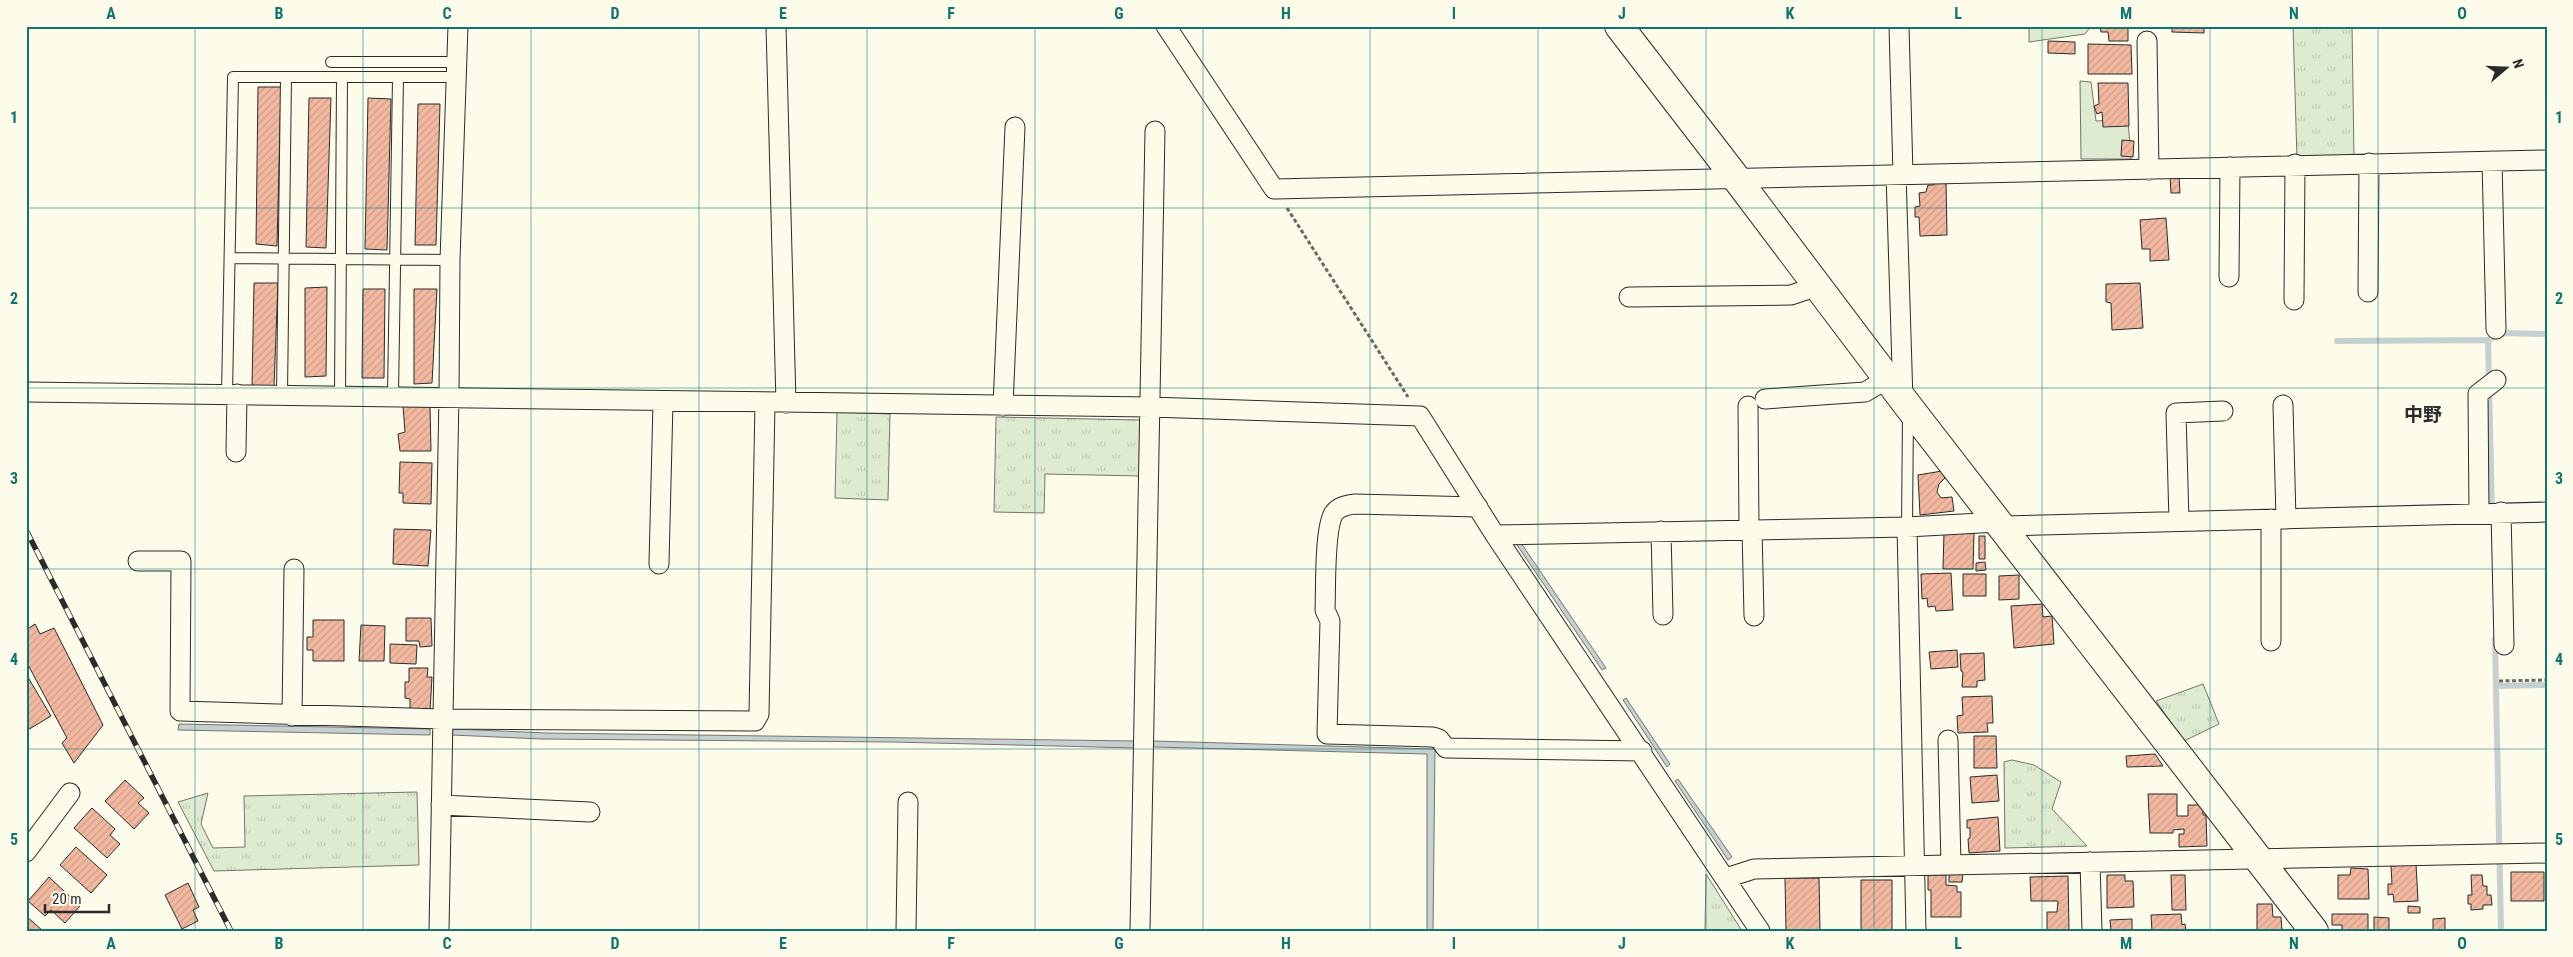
<svg xmlns="http://www.w3.org/2000/svg" width="2573" height="957" font-family="'Roboto Condensed','Noto Sans JP',sans-serif">
<defs>
<pattern id="grass-tufts" width="24" height="20" patternUnits="userSpaceOnUse" patternTransform="scale(1.25)"><rect width="24" height="20" fill="#deebd1"/><path d="M3 7l-1-3M5 7V3M7 7l1-3M15 17l-1-3M17 17v-4M19 17l1-3" fill="none" stroke="#bfcab4"/></pattern>
<pattern id="building-hatch" width="6" height="6" patternUnits="userSpaceOnUse" patternTransform="scale(1.25)"><rect width="6" height="6" fill="#f2b8a0"/><path d="M-1 1l2-2M0 6l6-6M5 7l2-2" fill="none" stroke="#d09e8a"/></pattern>
</defs>
<rect width="100%" height="100%" fill="#fdfbea"/>
<path fill="url(#grass-tufts)" stroke="#74746e" d="M2293,26H2352L2354,157L2297,159Z
M837,412L890,414L888,500L835,498Z
M996,417L1141,420V476L1045,474L1044,513L994,512Z
M2203,684L2219,724L2184,741L2156,701Z
M2012,760L2034,765L2061,782L2052,809L2087,846L2005,848L2004,762Z
M417,792L419,865L214,871L178,802L208,793L201,824L213,848L245,847L244,796Z
M1706,874L1742,931H1705Z"/>
<path fill="#deebd1" stroke="#74746e" d="M2029,26H2091L2085,34L2029,42Z
M2080,81L2091,82L2096,121L2128,120L2131,159H2081Z"/>
<path fill="#c7d0d0" stroke="#74746e" d="M1521,543L1606,668L1602,670L1517,545Z
M1626,698L1670,764L1667,767L1623,700Z
M179,724L430,729V735L178,730Z
M454,729L547,733L1135,741V748L893,742L542,739L452,735L451,730Z
M1153,741L1435,749L1433,931H1427V754L1153,747Z
M1678,779L1732,857L1728,860L1675,781Z"/>
<g fill="none" stroke-linecap="round" stroke-linejoin="round">
<path stroke="#c7d0d0" stroke-width="6" d="M2337,341L2488,340
M2492,512L2488,340L2503,333L2547,334
M2495,639L2501,931
M2496,686L2547,685"/>
</g>
<path fill="url(#building-hatch)" stroke="#2b2b2b" d="M2100,26H2128V41H2109L2108,32H2101Z
M2172,26H2204V33L2172,32Z
M2048,41L2075,42V54L2048,53Z
M2088,44L2131,45L2132,74H2088Z
M2098,83H2128L2129,126L2103,127L2102,112L2097,114L2094,106L2099,104Z
M258,87H281L277,246L256,244Z
M309,98H331L326,248L306,247Z
M368,98L391,99L387,250L365,249Z
M418,104H440L436,245H415Z
M2122,140L2134,141L2133,157L2121,156Z
M2170,176H2179L2180,193H2171Z
M1935,181L1946,182L1947,235L1920,236L1919,217H1915V207L1920,206L1919,193L1926,192L1928,185H1934Z
M2166,218L2169,260L2150,261V249H2142L2140,220Z
M254,283H278L274,386L252,387Z
M2140,283L2143,328L2112,330L2111,303L2106,302V284Z
M327,287L326,376L305,377V288Z
M363,289H385L384,378H362Z
M414,289H437L432,383L414,384Z
M403,406H430L431,451H400L398,434L405,432Z
M400,462L432,463L431,504L403,503V493H399Z
M1942,471L1945,478L1939,484L1937,492L1941,498L1952,497L1954,511L1920,515L1918,475Z
M394,529L431,530L428,566L393,564Z
M1944,532L1974,533L1973,569H1943Z
M1979,536H1985V559H1979Z
M1985,562L1986,570L1976,571V563Z
M1951,573L1953,610L1936,611L1935,606L1928,607L1927,598L1922,599L1921,574Z
M1963,574H1986V596H1963Z
M2019,575V599L1999,600V576Z
M2042,604L2043,617L2052,616L2054,644L2014,648L2011,606Z
M406,618H431L432,646L420,647L419,641H406Z
M313,620H344V661H313V650H307V637H313Z
M35,624L40,634L54,628L103,725L74,763L62,743L67,738L26,661V630Z
M361,625L385,626L384,661H359Z
M390,644L417,645L416,664L390,663Z
M1957,650L1958,667L1931,669L1929,652Z
M1984,653L1985,680L1977,681V687H1962L1963,672L1961,671L1960,654Z
M409,668H428L427,677H432L430,711L410,710V699L405,698V682H409Z
M26,674L51,716L26,731Z
M1992,696L1993,723H1987L1988,732L1958,733L1957,716L1963,715L1962,697Z
M1974,736H1996L1997,768H1974Z
M2155,754L2163,766L2127,767L2126,756Z
M1997,775L1999,801L1972,803L1970,777Z
M125,780L144,798L138,803L149,813L134,829L105,801Z
M2148,794H2177V816H2188V805H2203V815H2206L2207,846L2179,847V834H2184V829L2173,830V833H2150Z
M92,808L115,829L110,835L120,844L107,858L74,828Z
M1998,817L2000,851L1969,853L1968,839L1970,838V828H1967V820Z
M76,847L107,875L91,893L60,865Z
M2416,864L2418,901L2394,902L2393,894L2388,895V884H2392L2391,866Z
M2351,868L2368,869L2369,899H2338V875H2350Z
M1949,872H1963L1962,882H1949Z
M2511,872H2544V901H2511Z
M1928,875H1946V885L1957,886V892H1961V917H1931V890H1928Z
M2107,875H2125V881H2133L2134,907L2107,908Z
M2171,875H2185L2186,910H2172Z
M2471,875H2482L2483,886H2487V895H2491L2492,905H2483V909L2471,910V904H2468V895H2472Z
M2068,876L2069,931H2047V912H2057L2058,901H2031L2030,877Z
M49,877L80,906L65,923L51,910L45,916L28,901Z
M1785,878H1819L1820,931H1786Z
M1861,880H1892V931H1861Z
M188,883L199,907L193,910L198,921L182,929L165,895Z
M2257,904H2272L2273,917H2281L2282,931H2257Z
M2408,906L2420,907V913H2408Z
M2181,914L2182,925L2185,924L2186,931H2152L2151,915Z
M2332,914H2368V931H2342V925H2332Z
M26,916L43,931H26Z
M2374,917L2389,918V931L2374,930Z
M2445,918V931H2433V919Z
M2132,919V931H2111L2110,920Z"/>
<g fill="none" stroke-linecap="round" stroke-linejoin="round">
<defs>
<path id="lane" d="M331,62H457
M231,258L450,260
M227,394L233,77H457
M282,394L286,77
M340,395L342,78
M393,395L398,78
M1907,527L1908,414"/>
<path id="street" d="M776,26L786,403
M1166,26L1274,189L2547,160
M1899,26L1903,174
M2147,41L2149,170
M2492,161L2496,329
M1896,174L1903,400
M2229,277L2230,167
M2368,292L2369,163
M1629,297L1791,295L1818,286
M2294,300L2295,164
M26,392L1150,407L1420,416L1495,535L1760,931
M1765,399L1865,392L1887,379
M2283,405L2286,519
M1003,406L1015,127
M1748,406L1749,529
M236,452L237,394
M1478,507L1355,504C1348,505 1339,506 1334,513C1324,528 1326,589 1325,610L1330,621L1327,734L1433,737L1439,739L1446,748L1642,751
M2501,512L2504,645
M2479,513L2478,394L2496,380
M2271,519V641
M2179,521L2176,413L2223,411
M2002,526L2547,512
M1907,527L1916,931
M1752,529L1754,616
M1661,531L1663,615
M1495,535L1907,527L1999,522
M138,561H181L180,711L442,719L755,721L759,714L765,403
M659,564L663,402
M292,716L294,569
M1948,740L1951,864
M441,805L590,812
M26,852L70,793
M2090,862L2092,931
M1726,878L1754,869L2547,853
M439,931L449,396L450,260L458,26
M906,931L908,802
M1140,931L1155,131"/>
<path id="secondary" d="M1619,26L1736,178L1908,406L2314,931"/>
</defs>
<use href="#lane" stroke="#2b2b2b" stroke-width="12"/>
<use href="#street" stroke="#2b2b2b" stroke-width="21"/>
<use href="#secondary" stroke="#2b2b2b" stroke-width="30"/>
<path stroke="#6a6964" stroke-width="3" stroke-dasharray="4 2.5" stroke-linecap="butt" d="M1287,208L1408,397
M2499,681L2547,680"/>
<use href="#lane" stroke="#fdfbea" stroke-width="10"/>
<use href="#street" stroke="#fdfbea" stroke-width="19"/>
<use href="#secondary" stroke="#fdfbea" stroke-width="28"/>
<defs>
<path id="rail" d="M26,530L231,931"/>
</defs>
<use href="#rail" stroke="#2b2b2b" stroke-width="5.5"/>
<use href="#rail" stroke="#fdfbea" stroke-width="4" stroke-dasharray="11" stroke-linecap="butt"/>
</g>
<path fill="none" stroke="#0f766e" stroke-width="1" stroke-opacity="0.55" d="M195,26V931M363,26V931M531,26V931M699,26V931M867,26V931M1035,26V931M1203,26V931M1370,26V931M1538,26V931M1706,26V931M1874,26V931M2042,26V931M2210,26V931M2378,26V931M26,208H2547M26,388H2547M26,569H2547M26,749H2547"/>
<g text-anchor="middle" stroke-width="4" stroke-linejoin="round" paint-order="stroke">
<g font-size="19" font-weight="bold" fill="#2b2b2b" stroke="#fdfbea">
<text x="2423" y="421">中野</text>
</g>
</g>
<rect width="2573" height="957" fill="none" stroke="#fdfbea" stroke-width="55"/>
<g transform="translate(2506 68) rotate(71)" stroke="#fdfbea" stroke-width="4" paint-order="stroke">
<path d="M0-4L9 19L0 12L-9 19Z" fill="#2b2b2b"/>
<text y="-8" font-size="14" font-weight="bold" text-anchor="middle" fill="#2b2b2b">N</text>
</g>
<path d="M45 904v8h64v-8" fill="none" stroke="#2b2b2b" stroke-width="2.5"/>
<text x="52" y="904" font-size="15" fill="#2b2b2b" stroke="#fdfbea" stroke-width="4" paint-order="stroke">20 m</text>
<rect x="28" y="28" width="2518" height="902" fill="none" stroke="#0f766e" stroke-width="2"/>
<g font-size="16" text-anchor="middle" font-weight="bold" fill="#0f766e">
<text x="111" y="19">A</text>
<text x="279" y="19">B</text>
<text x="447" y="19">C</text>
<text x="615" y="19">D</text>
<text x="783" y="19">E</text>
<text x="951" y="19">F</text>
<text x="1119" y="19">G</text>
<text x="1286" y="19">H</text>
<text x="1454" y="19">I</text>
<text x="1622" y="19">J</text>
<text x="1790" y="19">K</text>
<text x="1958" y="19">L</text>
<text x="2126" y="19">M</text>
<text x="2294" y="19">N</text>
<text x="2462" y="19">O</text>
<text x="14" y="123">1</text>
<text x="2559" y="123">1</text>
<text x="14" y="304">2</text>
<text x="2559" y="304">2</text>
<text x="14" y="484">3</text>
<text x="2559" y="484">3</text>
<text x="14" y="665">4</text>
<text x="2559" y="665">4</text>
<text x="14" y="845">5</text>
<text x="2559" y="845">5</text>
<text x="111" y="949">A</text>
<text x="279" y="949">B</text>
<text x="447" y="949">C</text>
<text x="615" y="949">D</text>
<text x="783" y="949">E</text>
<text x="951" y="949">F</text>
<text x="1119" y="949">G</text>
<text x="1286" y="949">H</text>
<text x="1454" y="949">I</text>
<text x="1622" y="949">J</text>
<text x="1790" y="949">K</text>
<text x="1958" y="949">L</text>
<text x="2126" y="949">M</text>
<text x="2294" y="949">N</text>
<text x="2462" y="949">O</text>
</g>
</svg>
